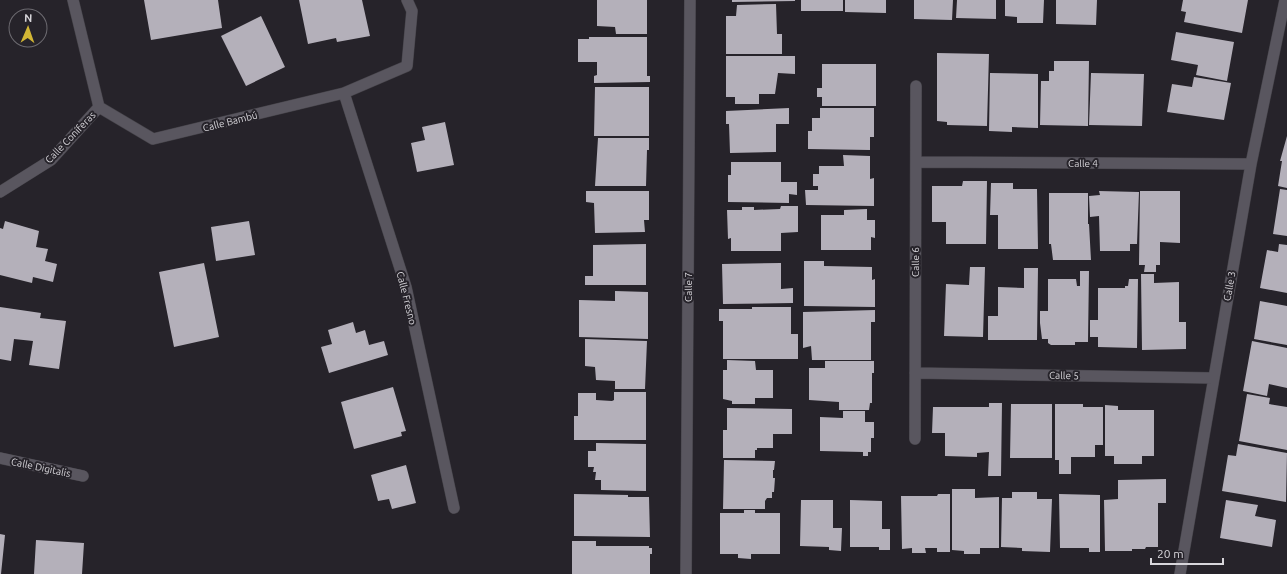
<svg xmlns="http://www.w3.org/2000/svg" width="1287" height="574" font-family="Ubuntu,sans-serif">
<rect width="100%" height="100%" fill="#26232a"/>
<path fill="#b4b0ba" d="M144,0H218L222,28L151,40Z
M299,0H362L370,36L337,42L336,38L308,44Z
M597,0H647V34H616L615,27L597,26Z
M732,0H795V1L732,2Z
M801,0H843V11H801Z
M845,0H886V13L845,12Z
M914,0H953L952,20L914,19Z
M957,0H996V19L956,18Z
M1005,0H1044L1043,23H1017V17L1005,16Z
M1056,0H1097L1096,25L1056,24Z
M1183,0H1248L1242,33L1184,22L1186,12L1181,11Z
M776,4L777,34H782V54H726V16H736L737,5Z
M261,16L285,67L246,86L221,36Z
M1176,32L1234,42L1227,81L1196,75L1198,65L1171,60Z
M589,37H647V76H650V82L594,83V76L597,75V62H578V39H589Z
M937,53L989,54L987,126L947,125V122L937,121Z
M726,56H795V74L778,73L775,94H759V104H735V97H726Z
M1054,61H1089L1088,126L1040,125L1041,81H1049V71H1054Z
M822,64H876V106H822V97H817V88H822Z
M990,73L1038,74V128L1012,127V132L989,131Z
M1091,73L1144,74L1142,126L1089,125Z
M1194,77L1231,83L1224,120L1167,112L1172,84L1192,87Z
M595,87H649V136H594Z
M789,108V124H776V152L730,153L729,124H726V111Z
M820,108H874V137H870V150L808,149V131H812V118H820Z
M445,122L454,165L417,172L411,143L425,140L422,127Z
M1287,136V188L1278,186L1282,161H1280Z
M598,138H649V150H647L646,186H595Z
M843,155L870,156V179L874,178V206L806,205L805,190H818V186H813V174H819V166H844Z
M731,162H781V182H797V195L789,194V203L728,202V175H731Z
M963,181H987L986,244H946V222H932V186H962Z
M991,183H1013V189H1037L1038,249H998V215H990Z
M1280,189L1287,190V236L1273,234Z
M586,191H649V220H644L645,232L595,233L594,203L586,202Z
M1099,191L1139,192L1137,244H1130V251H1100L1099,216L1090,217L1089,196L1100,195Z
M1140,191H1180V243L1160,242V265H1156V272H1144L1145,265H1139Z
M1049,193H1088V224H1089L1091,260H1053L1051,244H1049Z
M781,206H798V232L781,233V251H731V238L728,239L727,210H742V207H754V210L780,209Z
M867,209V220H875V238L871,237V250H821V215H844V210Z
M5,221L39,231L36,247L48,249L45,261L57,264L53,282L33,277L32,283L0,275V228L3,229Z
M249,221L255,255L216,261L211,227Z
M646,244V285H585V276H593V245Z
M1279,244L1287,245V293L1260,288L1267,250L1278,252Z
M804,261H824V266L872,267V280L875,279V307L804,306Z
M204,263L219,337L174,347L159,272Z
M781,263V289L793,288V303L723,304L722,264Z
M970,267H985L983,337L944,336L946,284L969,285Z
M1024,268H1038L1037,340H988V316H998V287L1024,288Z
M1080,271H1089L1088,342H1075V345H1051L1048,343V339H1042L1040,323V311H1048V279H1076L1077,286H1080Z
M1141,274H1154V283L1179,282V322H1186V349L1142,350Z
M1129,279H1138L1137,348L1098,347V337H1090V320H1098V288H1125V286H1128Z
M615,291L648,292V339L579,337V300L615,301Z
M1260,301L1287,306V345L1254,339Z
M0,307L41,313L40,318L66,321L59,369L29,365L33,341L14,339L11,361L0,359Z
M752,307H791V334H798V359H723V321H719V309H752Z
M875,310V322H871V360H812L811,346L803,348V312Z
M353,322L356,333L365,330L369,345L384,341L388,355L329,373L321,347L332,344L328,330Z
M585,339L647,341L645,389H615V381L596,380L595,367L585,366Z
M1252,341L1287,348V388L1269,384L1267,396L1243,391Z
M727,360L755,361L756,370H773V398H755V404H732V401L723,399V370H727Z
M825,361H874V373H872V403H870L869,410H839V402L809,400V368H825Z
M393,387L406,431L401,432L402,436L354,449L341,402Z
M614,392H646V440H574V416H578V393H596V400L612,401L614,400Z
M1247,394L1270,398L1269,404L1287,407V450L1239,441Z
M989,403H1002L1001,476H988L989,452L977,453V457L945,456V433H932L933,407H989Z
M1011,404H1052V458H1010Z
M1055,404H1083V407H1103V445H1095V457H1071V474H1059V460H1055Z
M1105,405L1118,406V410H1154V456H1142V464H1114V456H1105Z
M727,408L792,409V434H773V448H757V450H755V458H723V430H727Z
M843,411H865V422H874V438H871V452H868V456H863V452L820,451V417L843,418Z
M596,443L646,444V491L601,490V480H595L596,472H593L594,467H588V451H596Z
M1238,444L1287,453L1286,502L1222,491L1228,455L1236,456Z
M724,460L775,461L774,470H773V478H775L774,492H772V498H767L765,501V509H723Z
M406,465L416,503L392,509L389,499L378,501L371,475Z
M1166,479V503H1158V547H1146L1145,549H1132V551H1105L1104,500L1118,499V480Z
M952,489H975V498L999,497V548H980V554H964V551L952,550Z
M1012,492H1037V499H1052L1050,552L1022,551V548L1001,547L1002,498H1012Z
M574,494L628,495V497H649L650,537L574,536Z
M938,494H950V552H937V548H925L926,553H912V548L902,549L901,496H937Z
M1059,494L1100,495V552H1089V548H1060Z
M801,500H833V528H842L841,551L829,550V547L800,546Z
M850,500L882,501V529H890V550H879V547H850Z
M1226,500L1258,505L1255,516L1276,520L1272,547L1220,538Z
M744,510H755V513H780V554H751V559L738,558V554H720V513H744Z
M0,534L5,535L1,574H0Z
M36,540L84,543L82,574H34Z
M572,541H596V546H649V548H652V554H650V574H572Z"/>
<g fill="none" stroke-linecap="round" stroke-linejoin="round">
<defs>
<path id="minor" d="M73,0L99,107L153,139L344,93L407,66L412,11L407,0
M344,93L406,287L454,508
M916,162L1251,164
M0,192L51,160L99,107
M915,373L1213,378
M915,439L916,86
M0,458L83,476
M686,574L690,0
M1180,574L1251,164L1285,0"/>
</defs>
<use href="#minor" stroke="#434147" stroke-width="12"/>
<use href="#minor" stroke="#59565f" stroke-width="11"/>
</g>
<g text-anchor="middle" stroke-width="4" stroke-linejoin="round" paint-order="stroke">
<g font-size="10" fill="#d8d6db" stroke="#26232a">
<text transform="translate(230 121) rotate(-14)" y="4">Calle Bambú</text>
<text transform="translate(70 137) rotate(-46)" y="4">Calle Coníferas</text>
<text x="1083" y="167">Calle 4</text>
<text transform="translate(915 262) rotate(-90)" y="4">Calle 6</text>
<text transform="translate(1229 286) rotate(-80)" y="4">Calle 3</text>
<text transform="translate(688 287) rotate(-90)" y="4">Calle 7</text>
<text transform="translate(407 298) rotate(76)" y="4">Calle Fresno</text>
<text transform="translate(1064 375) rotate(1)" y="4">Calle 5</text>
<text transform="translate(41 467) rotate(12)" y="4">Calle Digitalis</text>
</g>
</g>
<g transform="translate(28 28) rotate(2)"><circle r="19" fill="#26232a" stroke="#6d6b71"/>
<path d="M0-3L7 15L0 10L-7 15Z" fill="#d2b635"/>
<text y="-6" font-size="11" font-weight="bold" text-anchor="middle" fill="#d8d6db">N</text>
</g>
<path d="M1151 558v6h72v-6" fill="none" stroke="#d8d6db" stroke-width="2"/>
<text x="1157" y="558" font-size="12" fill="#d8d6db" stroke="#26232a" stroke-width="3" paint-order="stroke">20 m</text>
</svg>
